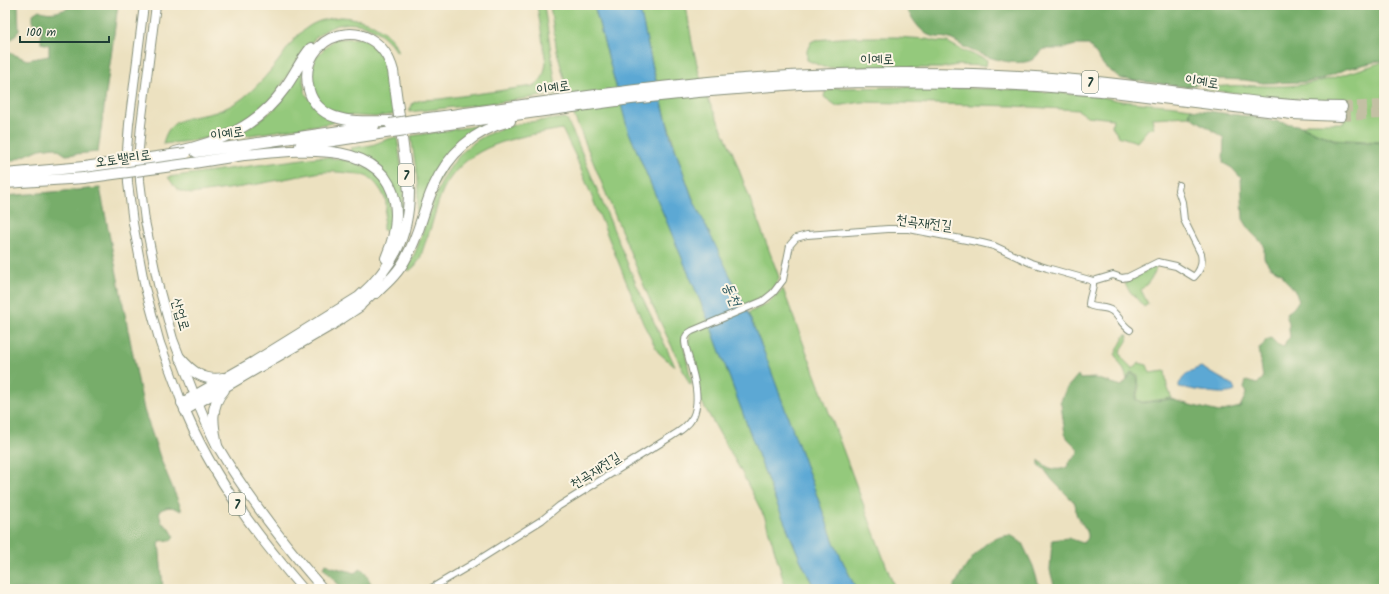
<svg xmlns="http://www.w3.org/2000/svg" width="1389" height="594" font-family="Kalam,'Poor Story',sans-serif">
<rect width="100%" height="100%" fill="#fcf5e5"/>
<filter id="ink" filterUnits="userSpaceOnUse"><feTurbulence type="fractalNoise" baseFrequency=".025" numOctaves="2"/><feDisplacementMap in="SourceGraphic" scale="8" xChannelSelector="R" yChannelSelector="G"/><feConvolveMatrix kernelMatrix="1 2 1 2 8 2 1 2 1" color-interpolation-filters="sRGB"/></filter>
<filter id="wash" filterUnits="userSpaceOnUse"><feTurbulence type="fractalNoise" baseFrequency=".012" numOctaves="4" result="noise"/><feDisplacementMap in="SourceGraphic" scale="16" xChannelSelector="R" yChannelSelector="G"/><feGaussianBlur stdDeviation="0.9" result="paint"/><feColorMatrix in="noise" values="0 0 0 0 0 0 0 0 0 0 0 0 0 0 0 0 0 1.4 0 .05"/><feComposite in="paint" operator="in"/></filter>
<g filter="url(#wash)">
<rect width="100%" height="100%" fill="#ece1c0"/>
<path fill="#94c97b" stroke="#5a8358" d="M537,5H544L557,94L501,102L409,112L413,103L421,100L440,99L533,86C543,81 544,74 546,63Z
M550,5H594L628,130L709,322L772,492L800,559L815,589H786L765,518L741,471L700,399L688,342L690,336L686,332L683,334L682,338L692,384L690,385L649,298L575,118L557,52Z
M639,5H686L692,43L699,73L707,97L732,151L779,277C777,291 757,300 745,306C727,270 706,234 692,196C668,134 653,70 639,5Z
M342,17C367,19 387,28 399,51L397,52C389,39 377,29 362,25C314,14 295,69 272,98C262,109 249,119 237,127C215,140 188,141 163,144C169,114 193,119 216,112C225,109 235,104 243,98C258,86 270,72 282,56C289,46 297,34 308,27C318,20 330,18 342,17Z
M853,37H896L926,39L934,41L947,42L962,50L987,60L986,66L957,65L941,68H836L823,67L807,60V50L811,42L815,40Z
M364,38L388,62L395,114L375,117L342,115L323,106L315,94L310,75L316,57L334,39Z
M1384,58V142L1334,139L1302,126L1309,123H1344L1345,102L1288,99L1202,89C1229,83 1257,87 1285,86C1318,85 1348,73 1380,63Z
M302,68L303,70V82L306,95L334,120L333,123L236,137V135C248,127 262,120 273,110C284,98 293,82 302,68Z
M908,87C971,88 1034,89 1097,96C1105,97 1113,100 1121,101C1144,104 1167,104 1191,108L1189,116L1152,118L1154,128L1148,129L1137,142L1118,136L1112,126L1113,119L1087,116L1078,110L1014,106L862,102L837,106L824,97L825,92L835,88Z
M566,118L577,141L636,284L675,366H674L658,352L643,323L575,155L562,129C523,136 476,142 451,177C439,192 436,212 430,230C426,240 423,249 420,259L415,266L409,271L407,269C419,248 424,226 433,203C447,163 468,137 511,126C529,121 548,120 566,118Z
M482,125V127L456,146L418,221H416C421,192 415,164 411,136Z
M397,137L404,185L403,223L399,222L396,193L352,153L351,148L372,145L388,139Z
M318,157C345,158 378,164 388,192C390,196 390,200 390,204C392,213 393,224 388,231L383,230C382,221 387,212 386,202C384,193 376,182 368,177C360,173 331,171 321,172L242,187L191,194L180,191L175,187L168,177Z
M1154,266H1156C1155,276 1148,283 1141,290L1148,304L1144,307L1127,288L1125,283Z
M783,289L895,589H856L835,545L766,357L748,313L767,304Z
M1125,335H1128L1127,341L1120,352L1122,358L1133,369L1139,363L1147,365L1150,373L1165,371L1167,386L1171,396V398L1142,402L1136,399L1139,387L1138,375L1131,372L1127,379C1125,370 1119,363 1115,355Z"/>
<path fill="#77ad6b" stroke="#4b7550" d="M5,5H18L19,31L5,46Z
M68,5H118L98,152L66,155L54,147L40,149L12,161H5V59L8,52L27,60L49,56V45L41,43L42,26L33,23V14L39,10C49,15 58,12 69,8Z
M904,5H1384V58L1383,60L1346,69L1320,80L1305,82L1263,83L1245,80L1219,79L1186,87L1122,79L1105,67L1089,45H1076L1060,49H1043C1039,53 1036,57 1032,60C1014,68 980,55 964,47C959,44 955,41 950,39C942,36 931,39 924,32C915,25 910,14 904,5Z
M1191,109L1254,117L1301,126L1334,140L1384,143V589H1055L1050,570L1052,540L1068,538L1083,543C1097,535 1078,523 1076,513C1075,508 1077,506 1073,501L1052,480L1044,469L1039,467V460C1047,469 1056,472 1068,467V463L1077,455L1078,449L1068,439L1065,434L1061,404L1060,403L1066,389L1078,375L1080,379L1095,378L1122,386L1132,373L1137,376L1138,386L1135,399L1142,403L1171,399L1190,405L1219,412L1240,407L1246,394L1244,388L1246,381L1257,384L1263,378L1259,348L1263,345L1266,340L1271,338L1279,346L1284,347L1286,341L1290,337C1289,332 1289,328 1289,323C1288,319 1286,317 1286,313C1293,310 1295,306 1299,300C1295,290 1291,285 1283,278V274L1270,267L1264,258V245L1251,232L1243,219L1241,178L1232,168L1223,163L1224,138L1190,116Z
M100,188L144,410L161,460L181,508V511C172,506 168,506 159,511L161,522L170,529L174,536L172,540L159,541L163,589H5V196Z
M1011,535L1022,543L1033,566L1040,589H953C961,573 973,554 987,543C994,538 1003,536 1011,535Z
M326,564C335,569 345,569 354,573L361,569L365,572L374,589H342L323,567Z"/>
<path fill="#5ca8d4" stroke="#3e7284" d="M594,5H639L654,73L671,138L692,197L748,313L766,357L835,545L856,589H815L800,559L772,492L709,322L628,130Z
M1201,367L1233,385L1235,391C1225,397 1192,389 1179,387V384C1184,375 1191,370 1201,367Z"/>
</g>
<g filter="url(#ink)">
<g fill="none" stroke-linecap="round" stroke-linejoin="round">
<path stroke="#c3c0a4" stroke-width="10" stroke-dasharray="10 5" stroke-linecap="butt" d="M1342,107L1384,105
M1341,116L1384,114"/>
<defs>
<path id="minor" d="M1093,281C1094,289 1089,297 1089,305C1097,309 1105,306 1112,311C1119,316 1122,325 1130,330
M430,589L469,566L542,520L559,506L672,436C680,431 688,426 693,417C701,400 694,376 689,359C688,353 685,347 685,341C685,336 688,333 692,331L763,301L773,293L783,280L790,245L796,238L807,235L888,229H909L982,243L994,246L1031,263L1047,268L1093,281L1113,275L1122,278L1128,277L1158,262L1176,266L1194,277C1201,270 1203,263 1201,254L1184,220L1182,202L1178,190L1179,185"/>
<path id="secondary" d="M144,5L129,124L127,150L128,183L133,223L145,288L160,343L182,403
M156,5L141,125L139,149L140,181L145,221L158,284L173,339L197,401"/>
<path id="primary" d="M182,403C208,471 256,535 303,589
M198,403C204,418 210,433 218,447C248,498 285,545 323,589"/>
<path id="trunk" d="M413,120C528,105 642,86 758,78C829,73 901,72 973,74C1042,76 1111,82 1179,92C1233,99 1287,107 1342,107
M413,129L631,99L698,92L799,84L862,82L975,83L1038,86L1113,92L1292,114L1341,116
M300,146L392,132
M175,152C218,143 258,126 284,89C294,76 300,61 311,48
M196,152L374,126
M245,155C292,151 383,136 395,202C398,221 394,240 386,258
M187,164L250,154
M5,174L84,167
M5,183L84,178
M376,293C388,282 400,271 407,256C419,235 423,210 433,188C448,154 474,130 510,121
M356,309L379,287
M180,358C191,371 204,382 223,378
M182,403L254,362L359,297C392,268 409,237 409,191L393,71C376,8 294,33 309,90C312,103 323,113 335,117C353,123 372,121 390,121
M185,410L333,324L360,306
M217,446C213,426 209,406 224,390"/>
</defs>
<use href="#minor" stroke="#868f7a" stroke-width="8"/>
<use href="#secondary" stroke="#868f7a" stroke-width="10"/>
<use href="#primary" stroke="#868f7a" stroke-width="11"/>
<use href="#trunk" stroke="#868f7a" stroke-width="12"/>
<use href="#minor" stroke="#fff" stroke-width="6"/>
<use href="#secondary" stroke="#fff" stroke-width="8"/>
<use href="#primary" stroke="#fff" stroke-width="9"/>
<use href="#trunk" stroke="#fff" stroke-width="10"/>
<defs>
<path id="trunk-bridge" d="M390,124L413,120
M392,132L413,129
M84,167L186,153
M84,178L187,164"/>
</defs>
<use href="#trunk-bridge" stroke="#868f7a" stroke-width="12" stroke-linecap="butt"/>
<use href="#trunk-bridge" stroke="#fff" stroke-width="10"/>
</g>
</g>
<g text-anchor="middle" stroke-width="4" stroke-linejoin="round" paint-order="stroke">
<g fill="#fcf5e5" stroke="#617469" stroke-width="1">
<rect x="1082" y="71" width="16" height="22" rx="3"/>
<rect x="398" y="164" width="16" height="22" rx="3"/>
<rect x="229" y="493" width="16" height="22" rx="3"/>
</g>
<g font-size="13" font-weight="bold" fill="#1f3d34">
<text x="1090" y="87">7</text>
<text x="406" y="180">7</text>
<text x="237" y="509">7</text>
</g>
<g font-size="14" fill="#1f3d34" stroke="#fcf5e5">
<text transform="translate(877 59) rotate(-1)" y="5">이예로</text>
<text transform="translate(1202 81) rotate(8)" y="5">이예로</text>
<text transform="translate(553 87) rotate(-8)" y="5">이예로</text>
<text transform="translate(227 133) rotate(-8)" y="5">이예로</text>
<text transform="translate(123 158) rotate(-8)" y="5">오토밸리로</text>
<text transform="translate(924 222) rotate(7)" y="5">천곡재전길</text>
<text transform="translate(181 314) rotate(74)" y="5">산업로</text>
<text transform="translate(595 470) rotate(-32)" y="5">천곡재전길</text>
</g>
<g font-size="15" font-style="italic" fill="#315d64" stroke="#fcf5e5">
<text transform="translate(732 294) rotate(67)" y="5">동천</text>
</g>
</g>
<rect width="1389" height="594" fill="none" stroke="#fcf5e5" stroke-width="20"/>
<path d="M20 36v6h89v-6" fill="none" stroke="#1f3d34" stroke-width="2"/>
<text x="26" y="36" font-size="12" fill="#1f3d34" stroke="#fcf5e5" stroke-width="3" paint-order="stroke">100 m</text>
</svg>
